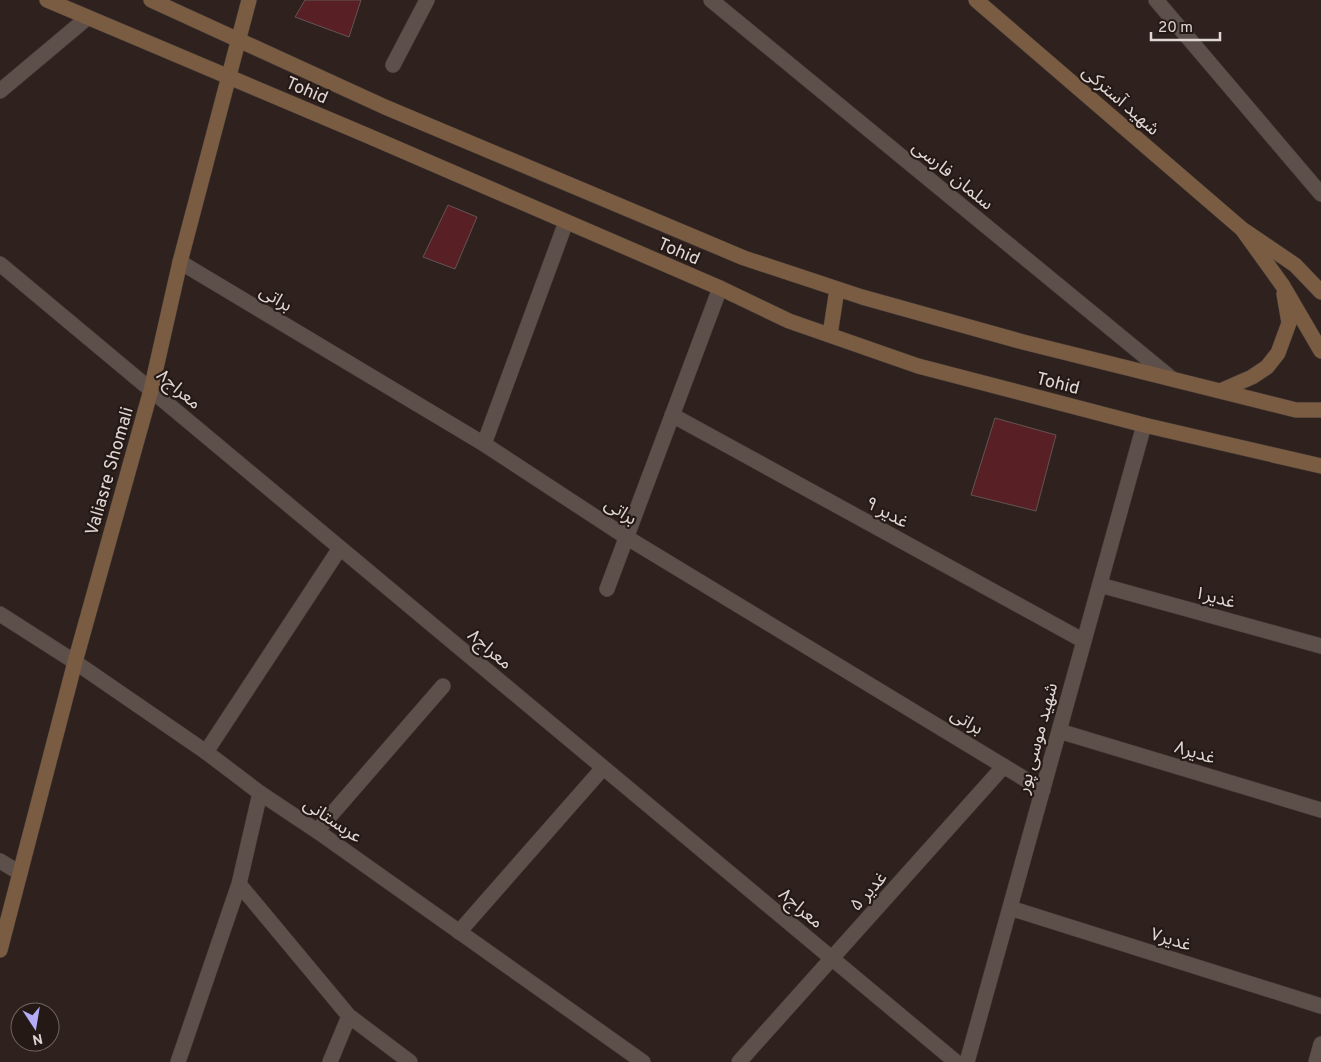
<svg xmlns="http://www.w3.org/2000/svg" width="1321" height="1062" font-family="Overpass,'Noto Sans Arabic',sans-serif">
<rect width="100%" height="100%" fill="#2f221e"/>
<path fill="#582025" stroke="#635454" d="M305,0H361L349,37L295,17Z
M448,205L477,217L455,269L423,257Z
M995,418L1056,435L1036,511L971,495Z"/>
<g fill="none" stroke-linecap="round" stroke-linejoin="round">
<defs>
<path id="minor" d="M711,0L1171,378
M1156,0L1321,194
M393,65L427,0
M0,91L87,18
M180,262L484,444L626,537L1043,790
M0,264L956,1062
M672,415L1084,641
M484,444L566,222
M1100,585L1321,646
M607,589L720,288
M1059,731L1321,810
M206,752L340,548
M317,831L443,686
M0,861L20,873
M239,884L349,1016L410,1062
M1010,908L1321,1006
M459,932L603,768
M178,1062L239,884L260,793
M330,1062L349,1016
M739,1062L1004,766
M967,1062L1144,425
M1316,1062L1321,1044"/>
<path id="tertiary" d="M0,614L75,662L206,752L260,793L317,831L643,1062"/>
<path id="secondary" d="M47,0L366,135L720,288L789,321L918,366L1144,425L1321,466
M151,0L385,107L744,258L862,297L1023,342L1296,410H1321
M976,0L1242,229
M1321,292L1295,265L1242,229L1283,286L1321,351
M830,335L837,289
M1220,391L1252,377L1267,367L1278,353L1289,323L1284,294
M0,950L75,662L151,390L180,262L249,0"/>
</defs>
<use href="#minor" stroke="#463d39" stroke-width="16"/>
<use href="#tertiary" stroke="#463d39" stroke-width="16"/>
<use href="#secondary" stroke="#463d39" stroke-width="16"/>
<use href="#minor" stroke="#5d4f4a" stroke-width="15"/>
<use href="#tertiary" stroke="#5d4f4a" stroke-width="15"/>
<use href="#secondary" stroke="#7a5c43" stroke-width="15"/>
</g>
<g text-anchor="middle" stroke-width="4.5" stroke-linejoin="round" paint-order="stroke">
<g font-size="18" fill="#e0d7d4" stroke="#251915">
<text transform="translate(307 90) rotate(23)" y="6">Tohid</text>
<text transform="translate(1121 100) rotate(41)" y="6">شهید آسترکی</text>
<text transform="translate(953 175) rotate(39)" y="6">سلمان فارسی</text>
<text transform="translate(679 251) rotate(23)" y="6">Tohid</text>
<text transform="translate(276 298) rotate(31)" y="6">براتی</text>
<text transform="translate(1058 383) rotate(14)" y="6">Tohid</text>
<text transform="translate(179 389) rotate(40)" y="6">معراج۸</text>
<text transform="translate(109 471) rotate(-74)" y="6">Valiasre Shomali</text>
<text transform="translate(621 511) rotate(33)" y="6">براتی</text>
<text transform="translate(887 512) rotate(29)" y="6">غدیر ۹</text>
<text transform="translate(1215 597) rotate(15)" y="6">غدیر۱</text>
<text transform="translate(490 649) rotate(40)" y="6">معراج۸</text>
<text transform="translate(967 721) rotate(31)" y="6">براتی</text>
<text transform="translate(1037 738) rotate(-75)" y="6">شهید موسی پور</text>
<text transform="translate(1195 752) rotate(17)" y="6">غدیر۸</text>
<text transform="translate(333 820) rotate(34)" y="6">عربستانی</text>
<text transform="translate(868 891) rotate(-48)" y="6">غدیر ۵</text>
<text transform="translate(801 908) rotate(40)" y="6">معراج۸</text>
<text transform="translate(1171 939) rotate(17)" y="6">غدیر۷</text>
</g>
</g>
<g transform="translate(35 1027) rotate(168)"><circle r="24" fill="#251915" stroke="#706561"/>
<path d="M0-4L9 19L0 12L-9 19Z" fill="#b3adf9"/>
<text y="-8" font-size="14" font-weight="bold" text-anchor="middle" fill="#e0d7d4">N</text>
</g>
<path d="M1151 32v8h69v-8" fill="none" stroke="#e0d7d4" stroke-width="2.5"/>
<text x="1158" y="32" font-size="15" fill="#e0d7d4" stroke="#251915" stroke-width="4" paint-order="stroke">20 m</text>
</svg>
